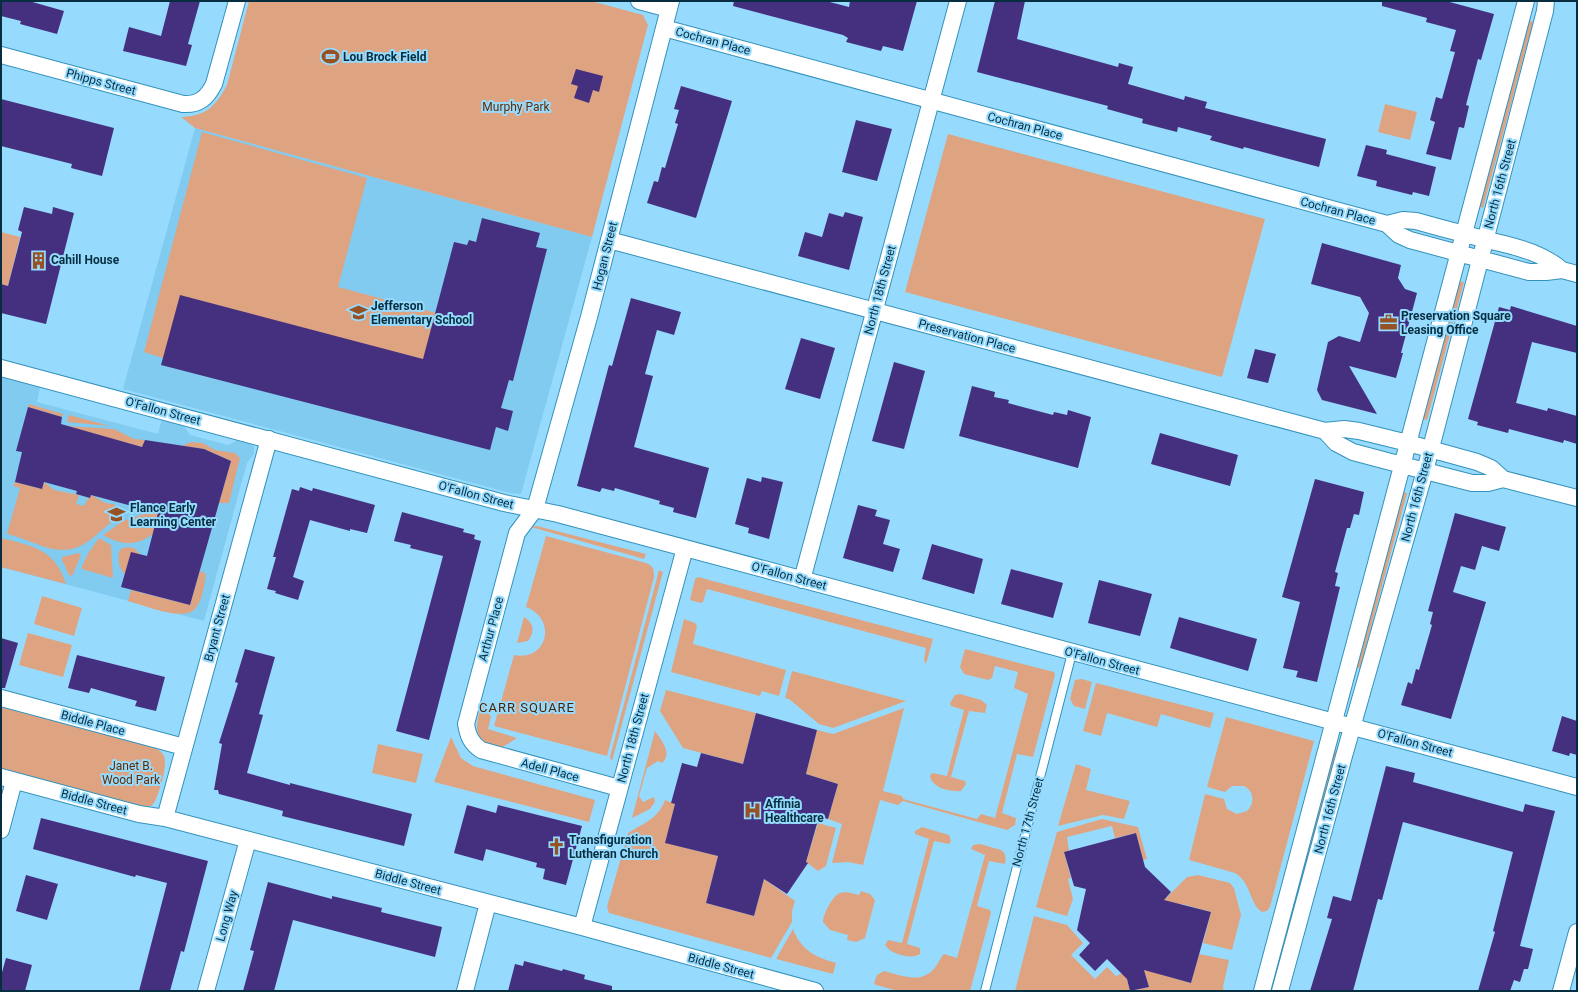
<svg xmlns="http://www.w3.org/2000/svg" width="1578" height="992" font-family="Roboto,sans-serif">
<rect width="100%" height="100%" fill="#96dbfe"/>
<path fill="#81cbf1" d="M195,128L592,237L521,494L510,493L123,389Z
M1,377L40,387L37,402L158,434L162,419L183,425L190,435L228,445L238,440L252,444L254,447V454L247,463L204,621L1,567Z"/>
<path fill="#dea482" d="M249,1H591L643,15L648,25L592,237L195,128L181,117C206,116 215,107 227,85Z
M1527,20L1533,22L1483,208L1478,206Z
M1385,104L1417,112L1410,140L1378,132Z
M202,132L367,178L338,287L436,313L433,362L163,358L144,352Z
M948,134L1265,219L1222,377L905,292Z
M1,232L20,237L8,286L1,284Z
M1457,281L1464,282L1427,420L1420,418Z
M29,404L63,414L62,417L28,407Z
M69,414V415L110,426L67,422Z
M65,426L114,429L134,439L145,440L142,447Z
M191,442L203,443L215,450L235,453L240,458L229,503H219L231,461L204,449L182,446Z
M15,482L42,489L44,482L54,490L79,495L76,504L84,506L88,498H90L91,495C100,499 103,504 114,504L119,517C107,524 98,535 87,542C59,561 37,541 7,534L20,488L13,486Z
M1401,491L1407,493L1360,668L1354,667Z
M150,512L159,513L153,534C135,547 121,545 103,535L123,521Z
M537,526L646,554L644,559L531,527Z
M546,536L646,563C654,566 654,570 654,577L607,756L494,726L514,655C547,662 558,619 526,607Z
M1,538C33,546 55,549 66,584L1,567Z
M99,538L111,545L113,578L82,569V566L89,552Z
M128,547L134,548L141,555L125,574C118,567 118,561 119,551L123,548Z
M79,553L81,555L72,576L69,575L62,560V557Z
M659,570L663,572L612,761L610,757Z
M200,571L206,574C204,585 203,600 195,609C184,622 143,605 128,601L131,590L190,605Z
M698,577L933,639L926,664L924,660L926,648L707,589L703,602L701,603L690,600L695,579Z
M42,596L82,608L74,636L34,624Z
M524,617C534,623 535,632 528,641L517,643Z
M684,619L695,623L697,626L693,644L786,670L779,696L762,691L760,696L671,672Z
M28,633L72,645L63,677L19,665Z
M965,649L1054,672L1055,675L1033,757L1017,754L1002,813L1016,818L1015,825L1007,830L903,801L898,805L880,800L863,865L848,862L832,863L842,824L828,819L838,784L806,774L817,730L833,734L904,708L883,791L902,796L903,799L977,819L981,814L995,818L1028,694L1014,688L1018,672L995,666L992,678L988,680L964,674L960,667Z
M792,671L906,701L833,728L819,724L789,699L785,698Z
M1082,679L1092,682L1085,709L1074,706L1070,699L1075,680Z
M1096,683L1214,713L1210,728L1161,714L1157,727L1107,713L1101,736L1083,731Z
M666,690L756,713L743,764L683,748L660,711Z
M960,694L981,700L987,705L985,713L969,711L951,777L965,781L966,784L961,791C950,792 932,788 930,776L932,773L947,776L964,710L951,706L950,703L955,695Z
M482,702L491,717L488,729L517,738L501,748C471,741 475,728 482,702Z
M1,707L155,748C159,750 162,752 164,756C168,766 159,794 154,803L151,806H141L1,770Z
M1226,717L1314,741L1270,907L1267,911L1262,912C1249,904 1252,883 1235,873L1189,860L1205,794L1224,799L1227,809L1237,814L1247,811C1255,803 1254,791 1244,786H1232L1225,792L1207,787Z
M655,731C661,740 673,753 662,763L658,761L647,768L639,796L643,802L654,797L655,802L650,809L632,818Z
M451,737L461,758L473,766L595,800L589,822L434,782Z
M378,744L423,754L416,783L372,773Z
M1336,750L1338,751L1274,991H1269L1333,751Z
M1076,764L1091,769L1086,790L1130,801L1124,819L1103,815L1058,826Z
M665,800L675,804L666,843L718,856L706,903L754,916L764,879L795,901L792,911V922L771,958L609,913L607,907L628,833C644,823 658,819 665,800Z
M1102,819L1138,827L1147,859L1143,860L1136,833L1115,838L1112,826L1067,837L1069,851L1064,852L1071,878L1068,879L1073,899L1067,916L1036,907L1057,832Z
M818,823L836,828L826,866L818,871L806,862Z
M922,827L949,835L951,841L949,844L934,841L907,944L920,948V954C912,960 890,954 885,945L888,940L902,943L929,839L915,834V831Z
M980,844L1001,850C1006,853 1006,858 1005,864L989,861L977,906L990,910L991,913L970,991H898L876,985L874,983L877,975L884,971C900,975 919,984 933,970C938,965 939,959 944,954L957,958L985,855L971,849L973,845Z
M1198,875L1230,883L1234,888L1241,915L1232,950L1203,943L1211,912L1182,904L1174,912L1161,903L1187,877Z
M861,891L870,894L875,900L865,938L856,942L847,940L848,935L830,930L823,922C823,914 833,895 840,893C846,891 854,894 859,895Z
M1034,916L1067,925L1083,943L1071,955L1095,979L1107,967L1116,976L1125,972L1130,991H1015Z
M793,929C801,950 815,957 836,963L833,974L776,959Z
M1199,954L1229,960L1223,987L1224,991H1132L1149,987L1143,967L1160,965L1163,975L1191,983Z"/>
<path fill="#453080" d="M1,1H29L64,11L57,34L20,24L21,21L1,16Z
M170,1H200L188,44L192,45L186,66L123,51L129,27L161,36Z
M734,1H826L849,7L850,1H917L903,51L883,46L881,51L846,42L848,38L843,35L733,6Z
M995,1H1025L1017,39L1118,67L1119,63L1133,67L1128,84L1184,100L1185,96L1207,102L1205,108L1326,139L1319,167L1244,147L1243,149L1210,140L1212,136L1178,127L1177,132L1142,123L1143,119L1107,109L1108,106L977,72Z
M1382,1H1446L1494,14L1481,60L1478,59L1466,105L1469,106L1464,128L1459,127L1451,160L1426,154L1435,122L1430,120L1436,97L1442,99L1455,52L1450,51L1456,30L1426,22L1427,18L1382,6Z
M576,69L603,76L599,92L593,90L589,103L574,98L578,86L571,84Z
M681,86L732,101L696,218L647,203L654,181L658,182L662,167L665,168L678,124L675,123L679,110L674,109Z
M1,99L114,128L102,176L71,168L72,164L1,146Z
M856,120L892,129L877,181L842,172Z
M1366,145L1387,150L1386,154L1436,167L1429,196L1413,192L1412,195L1376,186L1377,181L1357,176Z
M24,207L52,214L53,207L74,213L46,324L1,313V284L8,286L22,232L18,230Z
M845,212L863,217L849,270L798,256L805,232L822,237L829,213L843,217Z
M482,218L540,233L536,247L547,249L513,381L509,380L501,408L513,411L508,431L496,427L490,450L161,365L180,295L423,359L454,242L467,245L469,240L476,242Z
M1322,243L1401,265L1398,278L1405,289L1417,293L1401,353H1403L1396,378L1349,366L1377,414L1322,400L1317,390L1328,342L1339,336L1360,342L1369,313L1360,297L1311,284Z
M631,298L681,312L674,335L657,330L645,374L653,376L634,447L709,468L696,518L673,512L674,508L659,504L660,501L615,488L614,491L602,488L600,492L577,486L609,365L612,366Z
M1511,306L1577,326V353L1532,342L1516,403L1547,411L1548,408L1577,416V444L1564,440L1563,443L1509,429L1508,433L1477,425L1478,422L1468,419L1499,307L1510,310Z
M801,338L835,348L820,399L785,389Z
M1255,349L1276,354L1268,383L1247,378Z
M894,362L925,371L904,449L872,441Z
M972,386L995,392L994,397L1009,400L1008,403L1053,415L1054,412L1067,415L1068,410L1091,417L1078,468L959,436Z
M28,407L62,417L61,424L142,447L145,440L204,449L231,461L190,605L121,587L131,552L147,556L158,513L91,495L90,498L76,494L77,491L44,482L42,489L15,482L22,452L16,451Z
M1160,433L1238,455L1230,486L1151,464Z
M762,477L783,482L769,539L748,533L749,528L735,524L747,478L761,482Z
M1315,479L1364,492L1359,515L1354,514L1350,528H1347L1335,572L1338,573L1335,586L1340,587L1317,682L1296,677L1298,671L1283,668L1300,602L1282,597Z
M300,487L312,491L313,488L375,505L367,533L350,529V531L310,520L293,577L304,581L298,600L275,593L276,591L267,589L276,557H273L292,489L299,491Z
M858,505L877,510L875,516L890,520L883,544L900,549L893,572L843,558Z
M402,512L464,529L463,532L475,535L474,539L481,541L429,740L396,731L443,556L410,548L411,545L394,541Z
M1455,513L1506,527L1499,551L1482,546L1475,570L1461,566L1453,592L1486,602L1451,719L1401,705L1408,682L1412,684L1416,669L1419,670L1432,625L1430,624L1433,612L1428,611Z
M932,544L983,559L974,594L922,579Z
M1011,569L1063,583L1053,618L1001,604Z
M1099,580L1152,594L1140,636L1088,623Z
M1179,617L1257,639L1248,671L1170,648Z
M1,638L18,643L5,688H1Z
M245,649L275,657L259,714L263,715L247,773L290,785V783L412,814L404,846L282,816L283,811L219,794L218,790H214L222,744L219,743L238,683L235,682Z
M77,655L165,677L156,711L135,706L137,701L91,688L89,693L68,688Z
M756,713L817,730L806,774L838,784L828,819L819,817L806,862L808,863L787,894L764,879L754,916L706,903L718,856L665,843L675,804L671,803L682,763L697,767L701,753L743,764Z
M1562,716L1577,721V755L1570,753L1569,756L1552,751Z
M1386,766L1415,773L1413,782L1523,812L1525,804L1555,811L1520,946L1533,949L1528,969H1524L1520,982L1514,980L1510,991H1478L1495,932L1493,931L1513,852L1403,822L1382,900L1378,899L1353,991H1310L1332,919L1327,918L1333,896L1351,901Z
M467,805L496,813L498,805L582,826L566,885L543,879L545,869L536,867L537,863L486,849L483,861L454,853Z
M41,818L208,861L184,952L181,951L170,991H139L167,883L136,875L135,877L33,849Z
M1136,833L1145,867L1171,892L1164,900L1211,912L1191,983L1144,970L1149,987L1130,991L1127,979L1107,959L1095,971L1079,955L1090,943L1077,930L1086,889L1074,886L1064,852Z
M26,875L58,884L47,920L16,911Z
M268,882L332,899V896L382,908L381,912L442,927L435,957L293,920L274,991H243L254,951L250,950Z
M6,958L32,965L25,991H1V976Z
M524,961L562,971L563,969L585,975L584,979L612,986V991H508L515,964L523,966Z"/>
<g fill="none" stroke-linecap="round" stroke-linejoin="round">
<defs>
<path id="service" d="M985,991L1072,653"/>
<path id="minor" d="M639,1L669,9
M664,28L1387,224L1399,235L1410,240L1458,253L1529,272H1546L1562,270L1577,274
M1,55L183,104C199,105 207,98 214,84L237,1
M1387,224L1403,220L1416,221C1440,228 1464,234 1488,240C1515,247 1540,251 1562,270
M609,240L1325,431L1344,429L1359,431L1408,443L1477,462L1491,468L1503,479L1577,498
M1,368L504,503L558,514L1577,787
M1325,431L1336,443L1353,452L1402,465L1472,483H1488L1503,479
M802,580L958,1
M1,698L184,747
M1,777L139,814L165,818L582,927L815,991
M619,788L481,750C471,743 468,736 466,724L517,533L535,509L589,317L671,1
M165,818L269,439
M1,830L14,781
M582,927L685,548
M206,991L248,840
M465,991L488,903
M1262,991L1526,1
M1280,991L1344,756L1425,471L1545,11L1546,1
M1561,991L1577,932"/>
</defs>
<use href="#service" stroke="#3492bb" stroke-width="10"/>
<use href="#minor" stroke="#3492bb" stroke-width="18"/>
<use href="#service" stroke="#fff" stroke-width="8"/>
<use href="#minor" stroke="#fff" stroke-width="16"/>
</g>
<defs>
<symbol id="stadium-bare" viewBox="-9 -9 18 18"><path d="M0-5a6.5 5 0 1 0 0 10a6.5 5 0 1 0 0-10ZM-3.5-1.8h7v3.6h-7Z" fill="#965225" stroke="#96dbfe" stroke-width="2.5" paint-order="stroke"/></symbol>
<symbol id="building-bare" viewBox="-9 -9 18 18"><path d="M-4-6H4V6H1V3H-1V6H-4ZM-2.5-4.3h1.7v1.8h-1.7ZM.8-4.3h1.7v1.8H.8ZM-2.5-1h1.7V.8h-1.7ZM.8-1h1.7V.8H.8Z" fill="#965225" stroke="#96dbfe" stroke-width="2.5" paint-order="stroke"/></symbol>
<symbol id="school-bare" viewBox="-9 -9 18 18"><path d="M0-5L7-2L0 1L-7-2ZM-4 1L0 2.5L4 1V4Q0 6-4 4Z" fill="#965225" stroke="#96dbfe" stroke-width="2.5" paint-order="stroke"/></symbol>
<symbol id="office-bare" viewBox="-9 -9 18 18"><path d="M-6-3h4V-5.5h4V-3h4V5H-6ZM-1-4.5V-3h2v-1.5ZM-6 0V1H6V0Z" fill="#965225" stroke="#96dbfe" stroke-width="2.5" paint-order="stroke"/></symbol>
<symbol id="hospital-bare" viewBox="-9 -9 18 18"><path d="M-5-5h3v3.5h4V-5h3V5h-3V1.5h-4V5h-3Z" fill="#965225" stroke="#96dbfe" stroke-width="2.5" paint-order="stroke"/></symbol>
<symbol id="church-bare" viewBox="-9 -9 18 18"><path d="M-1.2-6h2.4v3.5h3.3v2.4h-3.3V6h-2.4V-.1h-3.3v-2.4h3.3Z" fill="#965225" stroke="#96dbfe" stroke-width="2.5" paint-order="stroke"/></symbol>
</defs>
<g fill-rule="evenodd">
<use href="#stadium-bare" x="318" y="44" width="25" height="25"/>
<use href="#building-bare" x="26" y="248" width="25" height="25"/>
<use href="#school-bare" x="346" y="300" width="25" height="25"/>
<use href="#office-bare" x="1376" y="310" width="25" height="25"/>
<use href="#school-bare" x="104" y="502" width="25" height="25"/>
<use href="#hospital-bare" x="740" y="798" width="25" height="25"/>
<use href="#church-bare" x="544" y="834" width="25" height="25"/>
</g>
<g text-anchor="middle" stroke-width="4" stroke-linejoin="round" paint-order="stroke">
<g font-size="12" fill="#062e40" stroke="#96dbfe">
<text transform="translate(713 41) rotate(15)" y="4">Cochran Place</text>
<text transform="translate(101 82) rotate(15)" y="4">Phipps Street</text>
<text transform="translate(1025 126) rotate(15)" y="4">Cochran Place</text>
<text transform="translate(1500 184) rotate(-75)" y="4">North 16th Street</text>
<text transform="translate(1338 211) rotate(15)" y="4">Cochran Place</text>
<text transform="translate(605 256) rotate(-76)" y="4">Hogan Street</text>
<text transform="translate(880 290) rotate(-75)" y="4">North 18th Street</text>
<text transform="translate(967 336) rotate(15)" y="4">Preservation Place</text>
<text transform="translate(163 411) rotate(15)" y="4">O'Fallon Street</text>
<text transform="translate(476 495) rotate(15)" y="4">O'Fallon Street</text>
<text transform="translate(1417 497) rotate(-75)" y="4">North 16th Street</text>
<text transform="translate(789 576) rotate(15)" y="4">O'Fallon Street</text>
<text transform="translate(217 628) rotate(-75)" y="4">Bryant Street</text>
<text transform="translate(491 629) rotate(-75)" y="4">Arthur Place</text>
<text transform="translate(1102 661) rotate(15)" y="4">O'Fallon Street</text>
<text transform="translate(93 723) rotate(15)" y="4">Biddle Place</text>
<text transform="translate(633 738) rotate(-75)" y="4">North 18th Street</text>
<text transform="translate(1415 743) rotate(15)" y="4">O'Fallon Street</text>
<text transform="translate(550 770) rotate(15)" y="4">Adell Place</text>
<text transform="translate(94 802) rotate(15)" y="4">Biddle Street</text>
<text transform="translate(1330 809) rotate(-75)" y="4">North 16th Street</text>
<text transform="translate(1028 822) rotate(-75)" y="4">North 17th Street</text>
<text transform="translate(408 882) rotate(15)" y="4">Biddle Street</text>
<text transform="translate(227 916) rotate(-75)" y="4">Long Way</text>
<text transform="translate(721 966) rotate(15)" y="4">Biddle Street</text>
</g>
<g font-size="12" font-weight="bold" fill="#062e40" stroke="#96dbfe" text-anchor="start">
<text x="343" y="61">Lou Brock Field</text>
<text x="51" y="264">Cahill House</text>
<text x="371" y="310">Jefferson<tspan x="371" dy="14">Elementary School</tspan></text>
<text x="1401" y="320">Preservation Square<tspan x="1401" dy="14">Leasing Office</tspan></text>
<text x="130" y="512">Flance Early<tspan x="130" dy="14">Learning Center</tspan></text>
<text x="765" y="808">Affinia<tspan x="765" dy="14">Healthcare</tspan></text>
<text x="569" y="844">Transfiguration<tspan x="569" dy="14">Lutheran Church</tspan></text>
</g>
<g font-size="12" fill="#622b00" stroke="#96dbfe">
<text x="516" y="111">Murphy Park</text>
<text x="131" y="770">Janet B.<tspan x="131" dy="14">Wood Park</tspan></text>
</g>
<g font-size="13" letter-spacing="1" fill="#4f2201" stroke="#96dbfe">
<text x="527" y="712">CARR SQUARE</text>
</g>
</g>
<rect width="1578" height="992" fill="none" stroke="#062e40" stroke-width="4"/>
</svg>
